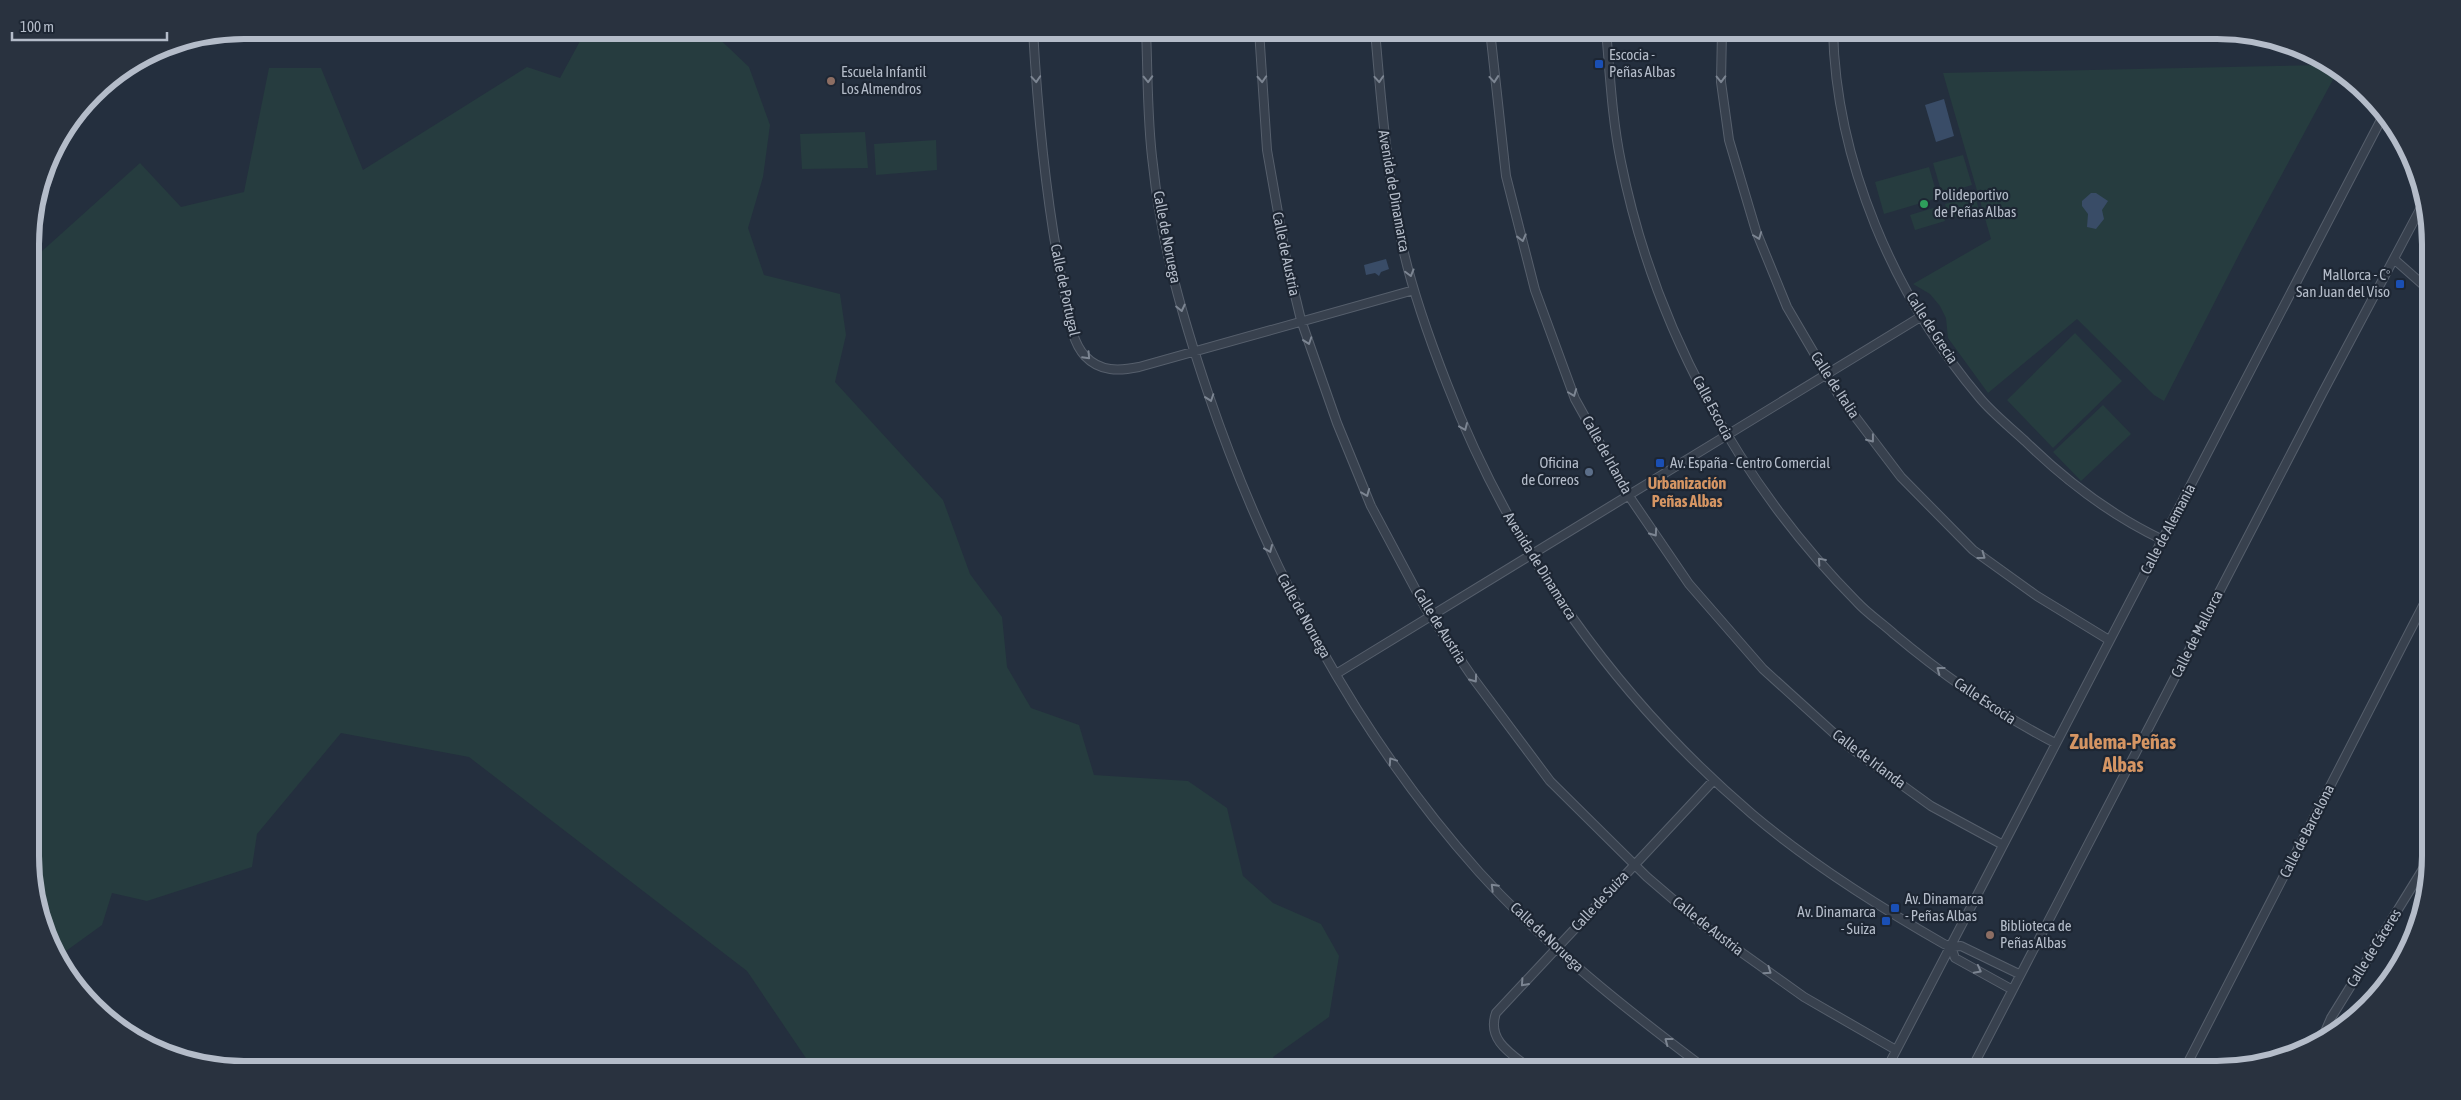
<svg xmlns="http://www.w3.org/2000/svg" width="2461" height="1100" font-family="'Asap Condensed',sans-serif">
<rect width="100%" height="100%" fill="#242f3e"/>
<path fill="#263c3f" d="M586,30H710L749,67L770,125L763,177L748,228L764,275L840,294L846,335L835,382L943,500L970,574L1002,617L1007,667L1031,708L1079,725L1094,775L1188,781L1227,808L1243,876L1273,903L1321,924L1339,956L1329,1017L1273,1057L1282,1070H814L747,971L469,757L341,733L257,834L252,867L147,901L112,893L102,925L66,951L52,949L46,938L32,885L31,261L140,163L181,207L244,192L269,68H321L363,170L527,67L560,78Z
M2326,62L2348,74L2360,87L2336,74L2247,239L2164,401L2154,395L2077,319L1988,393L1948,338L1946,318L1940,306L1930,294L1913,284L1991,239L1943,73L2326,65Z
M865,132L868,168L802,169L800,134Z
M936,140L937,170L876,175L874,144Z
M1963,155L1972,185L1942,194L1933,163Z
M1929,167L1938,198L1884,214L1875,182Z
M1975,196L1979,210L1949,219L1945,204Z
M1940,206L1945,221L1915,230L1910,215Z
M2075,333L2122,381L2053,448L2007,400Z
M2103,405L2131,434L2081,481L2053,452Z"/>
<path fill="#394c67" d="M1944,99L1954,136L1936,142L1925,105Z
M2091,193H2096L2108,201L2102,210L2104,219L2096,229L2087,227L2088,214L2082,206V201Z
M1386,259L1389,269L1381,272L1379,276L1375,273L1366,275L1364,265Z"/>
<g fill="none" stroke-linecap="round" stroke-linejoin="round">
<defs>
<path id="minor" d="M1033,30C1038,118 1046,205 1064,291C1069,312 1070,340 1085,356C1100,372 1119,371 1139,367L1414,290
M1146,30C1148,75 1147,121 1153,165C1161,243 1183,319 1208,393C1267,567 1356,734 1479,872C1547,947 1627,1010 1707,1070
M1259,30L1267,150L1286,258L1301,320L1337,423L1371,506L1426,609L1473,678L1550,781L1647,877L1703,925L1804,997L1896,1050
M1375,30C1381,102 1387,173 1402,244C1412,291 1429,338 1447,384C1511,550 1616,698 1752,814C1811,864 1876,905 1944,944L1951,947L1961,946L2019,974
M1490,30L1506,176L1535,290L1575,399L1629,496L1689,584L1763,669L1848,746L1931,806L2003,845
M1606,30C1610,74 1612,119 1621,162C1654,327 1739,483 1857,602C1868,614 1882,623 1894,634C1944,676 1997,713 2055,743
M1722,30L1721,82L1729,140L1756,231L1787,307L1838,394L1901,477L1973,550L2037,596L2109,640
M1833,30C1836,162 1894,296 1979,397C1992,413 2010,427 2025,441C2067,482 2110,515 2163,540
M2395,260L2429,290
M1336,674L1922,316
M1951,947L1955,958L2011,989
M2321,1041L2331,1018L2431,856
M1532,1070C1513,1055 1486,1041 1496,1013L1714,780
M1886,1070L2385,112
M1971,1070L2322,394L2425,200
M2184,1070L2430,592
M2225,1070L2248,1066"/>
</defs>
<use href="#minor" stroke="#565f6c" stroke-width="10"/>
<use href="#minor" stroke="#38414e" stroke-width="8"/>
</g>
<defs><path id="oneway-chevron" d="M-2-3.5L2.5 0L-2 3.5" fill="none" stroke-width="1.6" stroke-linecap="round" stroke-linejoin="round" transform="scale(1.25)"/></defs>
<g stroke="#7c8592">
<use href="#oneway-chevron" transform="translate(1036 79) rotate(86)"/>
<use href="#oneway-chevron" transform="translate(1148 79) rotate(88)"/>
<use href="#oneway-chevron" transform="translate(1262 79) rotate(87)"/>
<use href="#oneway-chevron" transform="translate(1379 79) rotate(86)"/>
<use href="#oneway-chevron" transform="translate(1494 79) rotate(85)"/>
<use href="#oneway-chevron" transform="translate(1721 79) rotate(89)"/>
<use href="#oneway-chevron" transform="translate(1758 236) rotate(69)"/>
<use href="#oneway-chevron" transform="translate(1522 238) rotate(76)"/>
<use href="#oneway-chevron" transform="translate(1410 273) rotate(75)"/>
<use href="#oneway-chevron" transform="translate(1181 308) rotate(77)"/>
<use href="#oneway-chevron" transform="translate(1308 341) rotate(71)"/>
<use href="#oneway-chevron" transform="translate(1087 356) rotate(47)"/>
<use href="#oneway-chevron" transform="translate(1573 393) rotate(69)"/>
<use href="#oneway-chevron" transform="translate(1210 398) rotate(71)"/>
<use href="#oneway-chevron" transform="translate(1464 427) rotate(67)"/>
<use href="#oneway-chevron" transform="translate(1871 439) rotate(52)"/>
<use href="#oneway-chevron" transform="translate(1366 493) rotate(68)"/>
<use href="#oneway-chevron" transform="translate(1654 533) rotate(55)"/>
<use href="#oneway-chevron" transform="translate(1269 549) rotate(67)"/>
<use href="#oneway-chevron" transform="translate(1982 556) rotate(36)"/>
<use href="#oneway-chevron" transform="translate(1821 561) rotate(-131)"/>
<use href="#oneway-chevron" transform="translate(1940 670) rotate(-143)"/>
<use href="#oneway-chevron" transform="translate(1474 679) rotate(54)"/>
<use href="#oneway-chevron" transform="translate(1392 761) rotate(-124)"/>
<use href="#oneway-chevron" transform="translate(1494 887) rotate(-135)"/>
<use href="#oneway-chevron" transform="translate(1978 970) rotate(28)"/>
<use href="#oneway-chevron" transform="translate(1768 971) rotate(35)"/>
<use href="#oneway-chevron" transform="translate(1524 983) rotate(132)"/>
<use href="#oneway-chevron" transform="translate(1668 1041) rotate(-143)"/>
</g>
<g fill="#1a4fb4" stroke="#1d2633" stroke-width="2">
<rect x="1594" y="59" width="10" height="10" rx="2.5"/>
<rect x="2395" y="279" width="10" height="10" rx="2.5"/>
<rect x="1655" y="458" width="10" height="10" rx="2.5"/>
<rect x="1890" y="903" width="10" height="10" rx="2.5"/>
<rect x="1881" y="916" width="10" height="10" rx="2.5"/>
</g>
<g fill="#8d6e63" stroke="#1d2633" stroke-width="2">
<circle cx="831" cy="81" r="5"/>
<circle cx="1990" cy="935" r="5"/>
</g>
<circle fill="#2e9e5b" stroke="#1d2633" stroke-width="2" cx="1924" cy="204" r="5"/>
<circle fill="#5c6f8a" stroke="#1d2633" stroke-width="2" cx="1589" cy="472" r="5"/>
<g text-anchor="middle" stroke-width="4.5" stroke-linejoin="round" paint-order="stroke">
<g font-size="15" fill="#b4bcc9" stroke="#1d2633" text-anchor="start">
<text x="1609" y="60">Escocia -<tspan x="1609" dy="17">Peñas Albas</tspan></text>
<text x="841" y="77">Escuela Infantil<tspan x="841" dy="17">Los Almendros</tspan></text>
<text x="1934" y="200">Polideportivo<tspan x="1934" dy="17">de Peñas Albas</tspan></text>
<text x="2390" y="280" text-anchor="end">Mallorca - Cº<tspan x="2390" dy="17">San Juan del Viso</tspan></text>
<text x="1579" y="468" text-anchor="end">Oficina<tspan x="1579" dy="17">de Correos</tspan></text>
<text x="1670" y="468">Av. España - Centro Comercial</text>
<text x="1905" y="904">Av. Dinamarca<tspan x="1905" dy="17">- Peñas Albas</tspan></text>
<text x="1876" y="917" text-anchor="end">Av. Dinamarca<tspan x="1876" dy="17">- Suiza</tspan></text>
<text x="2000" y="931">Biblioteca de<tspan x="2000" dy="17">Peñas Albas</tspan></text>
</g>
<g font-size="15" fill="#b4bcc9" stroke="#1d2633">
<text transform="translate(1394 191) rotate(80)" y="5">Avenida de Dinamarca</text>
<text transform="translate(1167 237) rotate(79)" y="5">Calle de Noruega</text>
<text transform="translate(1286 254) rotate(78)" y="5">Calle de Austria</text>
<text transform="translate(1065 290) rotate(78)" y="5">Calle de Portugal</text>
<text transform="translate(1932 328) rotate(57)" y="5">Calle de Grecia</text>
<text transform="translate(1835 385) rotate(57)" y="5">Calle de Italia</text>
<text transform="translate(1713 408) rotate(62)" y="5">Calle Escocia</text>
<text transform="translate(1607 455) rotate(61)" y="5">Calle de Irlanda</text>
<text transform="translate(2168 529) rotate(-62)" y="5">Calle de Alemania</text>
<text transform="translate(1540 566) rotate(58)" y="5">Avenida de Dinamarca</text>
<text transform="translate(1304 616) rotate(61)" y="5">Calle de Noruega</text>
<text transform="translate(1440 626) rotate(58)" y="5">Calle de Austria</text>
<text transform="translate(2197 634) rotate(-63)" y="5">Calle de Mallorca</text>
<text transform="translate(1985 701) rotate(34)" y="5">Calle Escocia</text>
<text transform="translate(1869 759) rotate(37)" y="5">Calle de Irlanda</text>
<text transform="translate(2307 831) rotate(-63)" y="5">Calle de Barcelona</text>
<text transform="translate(1600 901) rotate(-47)" y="5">Calle de Suiza</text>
<text transform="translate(1708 926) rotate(38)" y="5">Calle de Austria</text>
<text transform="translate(1547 937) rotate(43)" y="5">Calle de Noruega</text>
<text transform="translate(2374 948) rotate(-58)" y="5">Calle de Cáceres</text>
</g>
<g font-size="16" font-weight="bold" fill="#d59563" stroke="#1d2633">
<text x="1687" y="489">Urbanización<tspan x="1687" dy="18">Peñas Albas</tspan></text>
</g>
<g font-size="20" font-weight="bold" fill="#d59563" stroke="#1d2633">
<text x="2123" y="749">Zulema-Peñas<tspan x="2123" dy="23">Albas</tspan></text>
</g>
</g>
<path d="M0 0H2461V1100H0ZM244 39H2217A205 205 0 0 1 2422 244V856A205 205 0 0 1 2217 1061H244A205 205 0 0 1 39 856V244A205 205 0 0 1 244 39Z" fill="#29323f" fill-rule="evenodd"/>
<path fill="none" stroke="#b4bcc9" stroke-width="6" d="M244 39H2217A205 205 0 0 1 2422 244V856A205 205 0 0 1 2217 1061H244A205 205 0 0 1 39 856V244A205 205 0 0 1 244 39Z"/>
<path d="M12 32v8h155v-8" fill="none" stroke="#b4bcc9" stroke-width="2.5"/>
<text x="20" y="32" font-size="15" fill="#b4bcc9" stroke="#1d2633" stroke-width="4" paint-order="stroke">100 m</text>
</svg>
